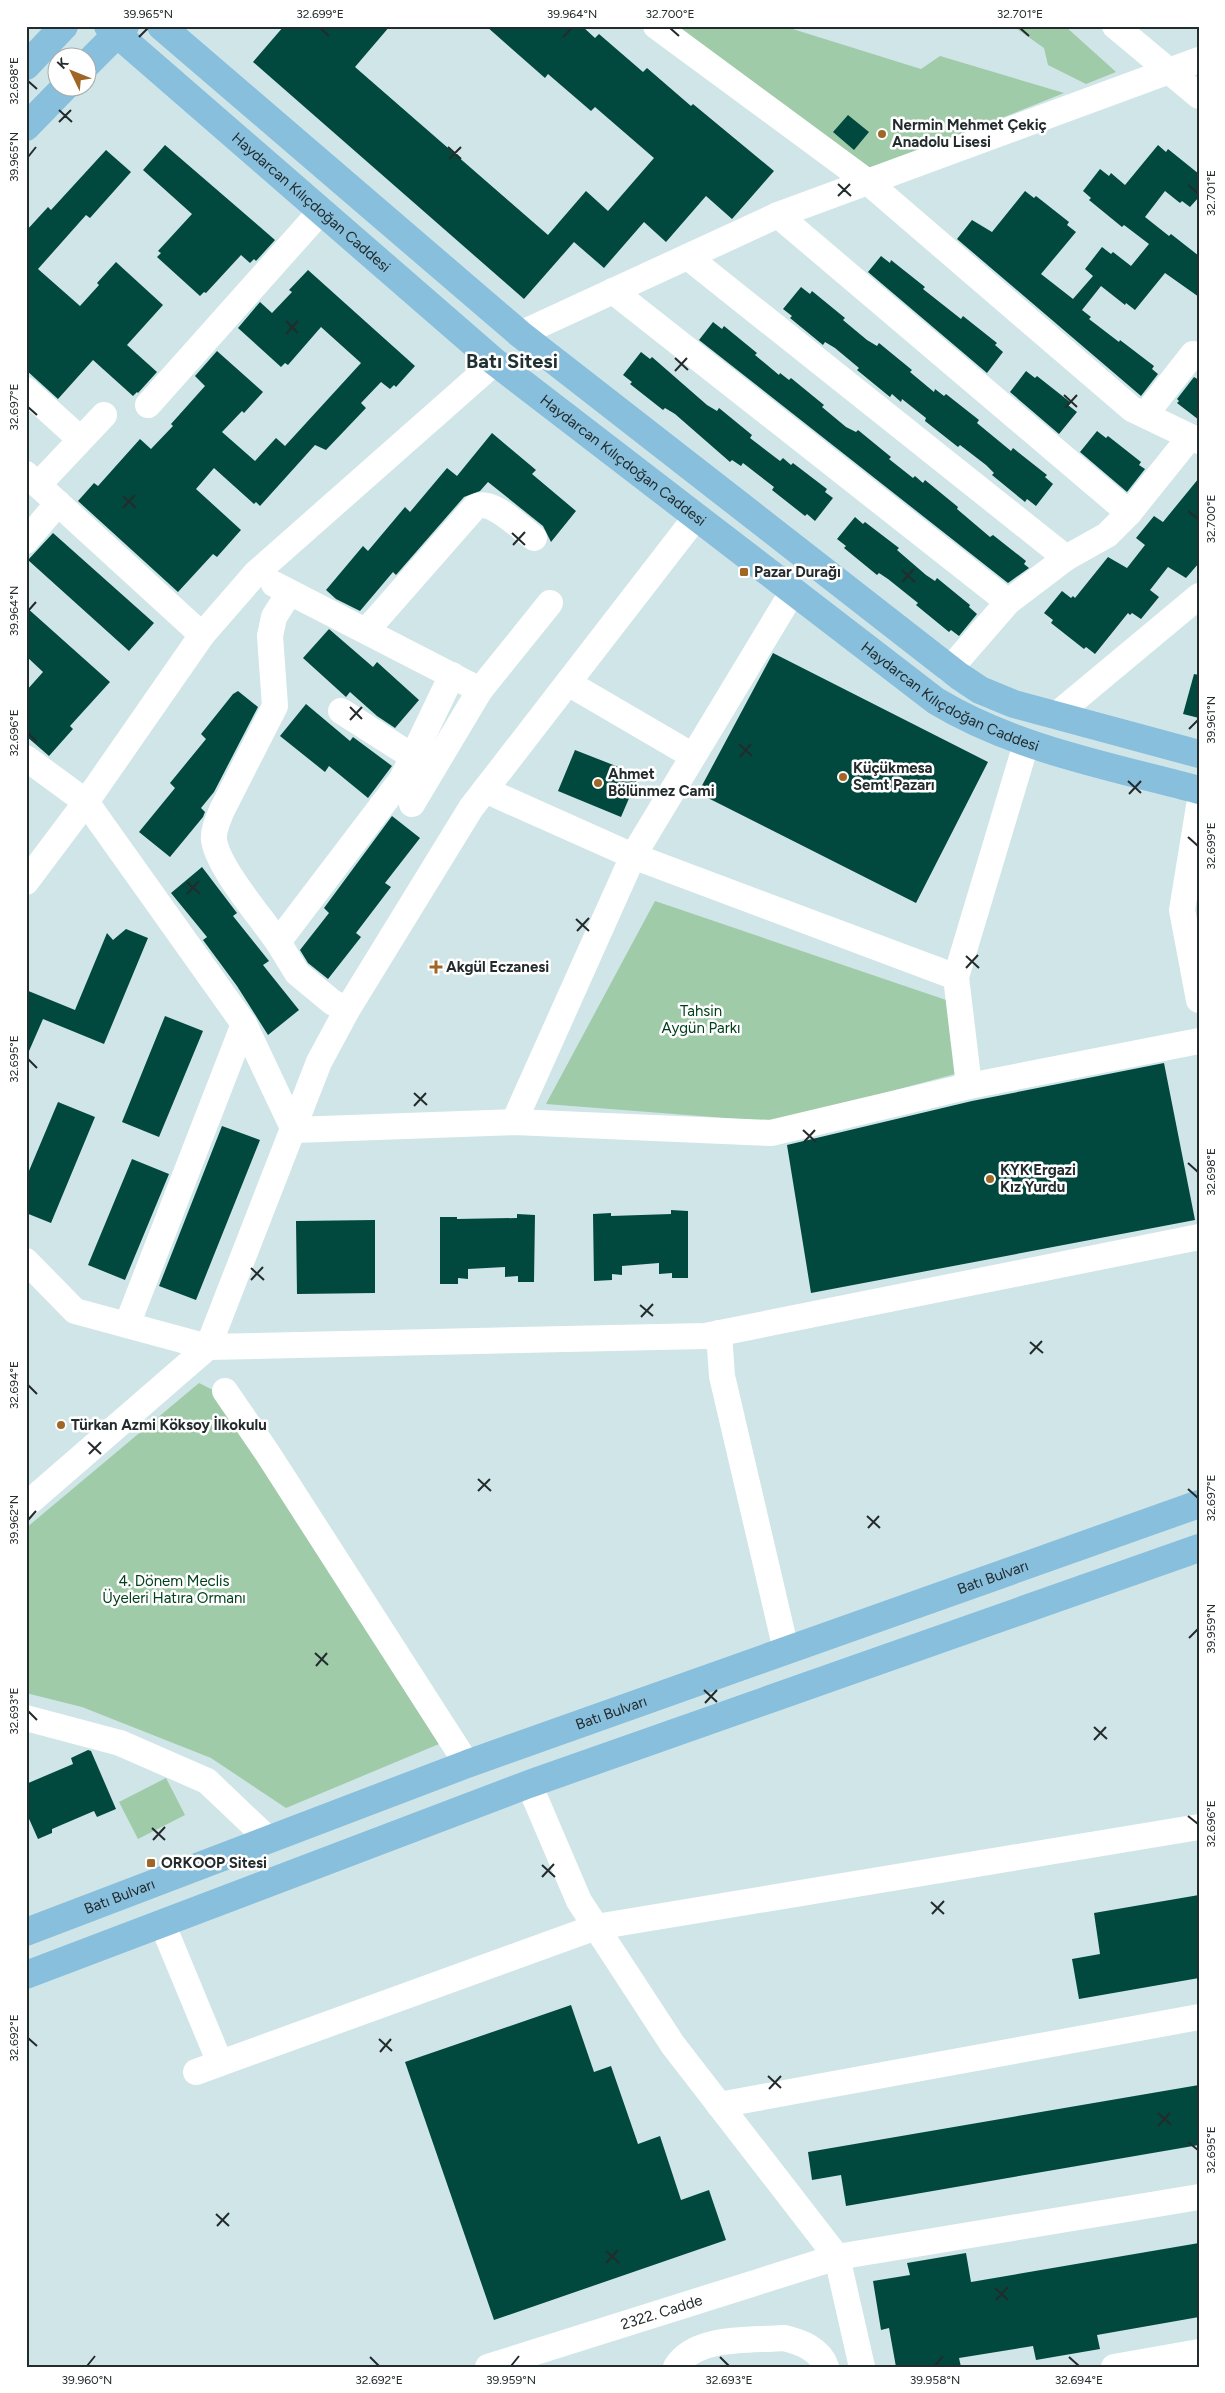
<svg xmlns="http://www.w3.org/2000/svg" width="1225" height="2393" font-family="Figtree,sans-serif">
<rect width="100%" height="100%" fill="#d0e5e8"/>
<path fill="#9fcba8" d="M664,26H783L921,69L940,56L1064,93L857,176Z
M1013,26H1065L1116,72L1086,84L1048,65L1044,48Z
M655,901L952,1002L955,1074L777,1122L546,1104Z
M199,1383L217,1392L439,1744L286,1808L211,1758L82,1707L26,1693V1528Z
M166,1778L185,1815L138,1839L119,1802Z"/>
<path fill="#01493e" d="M284,26H390L355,67L548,235L586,191L608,211L654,158L595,107L591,111L548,74L545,78L486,26H582L595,38L599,34L643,72L647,68L691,106L693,104L774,171L732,219L706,196L666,242L644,222L604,268L574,242L524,299L253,62Z
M848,115L869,132L854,150L833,132Z
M165,145L275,240L256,261L254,259L250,263L241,255L206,293L204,292L200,296L157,257L161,253L158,251L192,214L143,170Z
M1158,145L1166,152L1168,149L1199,174V197L1190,207L1182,201L1180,203L1165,191L1145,217L1169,236L1171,234L1199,256V297L1165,273L1135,310L1126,303L1125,305L1101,286L1082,310L1091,317L1089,319L1119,342L1120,340L1154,366L1152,369L1158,374L1141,396L957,239L972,220L992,232L1025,191L1034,198L1036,196L1069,222L1067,225L1076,232L1041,274L1073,299L1093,276L1085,269L1102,247L1111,254L1113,252L1131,266L1149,244L1124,225L1122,227L1089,200L1091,198L1083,191L1100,169L1109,176L1111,173L1125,185Z
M106,150L131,172L90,218L86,215L38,269L80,306L99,285L97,283L116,262L163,305L127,345L157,372L138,393L137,392L133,396L93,360L58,399L26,370V231L48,207L51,210Z
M881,256L890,263L891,260L925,287L923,289L961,319L963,316L997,343L995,345L1003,352L987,373L868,272Z
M308,270L415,366L396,387L394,385L390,389L381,382L361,403L366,408L326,450L315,445L260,506L256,502L254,504L214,468L196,489L241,530L217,557L213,554L178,592L78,501L94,483L98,486L140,439L151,449L173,426L171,424L205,386L195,376L217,351L263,392L244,413L242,411L222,432L255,461L276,438L285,446L361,363L321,327L288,365L285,363L281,367L238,328L260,302L272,313L292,292L289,290Z
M801,287L810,294L812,291L845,318L843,320L867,340L877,346L879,343L912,370L910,372L934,392L935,389L944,396L946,394L979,420L977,423L1011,451L1013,448L1047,475L1045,477L1053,484L1036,506L1027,499L1025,502L992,475L994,473L986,465L960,445L958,447L925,421L926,418L902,399L901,402L892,394L890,397L857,370L859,368L835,348L825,342L823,345L790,318L792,316L783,309Z
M713,322L722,329L724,326L757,353L755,355L779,375L780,373L789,380L791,378L824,405L822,407L846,427L856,432L858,430L891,457L889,459L913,478L915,476L923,483L925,480L958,507L957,509L990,537L993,535L1026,561L1024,564L1029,568L1008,583L699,340Z
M641,352L650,359L652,357L707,405L717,411L719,408L752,435L750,438L780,461L783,458L791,465L793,463L827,489L825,492L833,498L815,521L807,514L805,516L772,490L774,487L743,463L741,466L732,460L730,462L675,414L665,408L663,410L630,384L632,382L623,375Z
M1026,371L1035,378L1037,376L1070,402L1068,405L1077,412L1059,434L1010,392Z
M1194,377L1199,380V420L1177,403L1179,401L1177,399Z
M1097,431L1106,438L1108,436L1141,462L1139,465L1145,469L1127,492L1080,452Z
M492,433L536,470L532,474L576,511L551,542L543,526L488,482L480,491L464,497L396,575L393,572L360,611L336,599L326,590L363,546L368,551L405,507L410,512L447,468L457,476Z
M1199,478V563L1186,578L1168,567L1150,590L1159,597L1141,619L1132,613L1130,615L1128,613L1095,654L1086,647L1084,649L1051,623L1053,620L1044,613L1062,591L1071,598L1073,596L1075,598L1108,557L1127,568L1145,545L1136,538L1154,516L1163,522Z
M855,517L863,524L865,522L899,548L897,550L926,575L935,581L937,578L970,605L969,607L977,614L959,636L951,630L949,632L916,605L918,603L888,579L879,573L877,575L844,548L846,546L837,539Z
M53,533L154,623L129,651L28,560Z
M26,607L110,682L70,726L73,729L49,756L26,736V691L43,672L26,656Z
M329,629L373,667L377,662L419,700L395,728L377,716L350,692L346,697L303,658Z
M773,653L988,762L916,903L698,793Z
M1194,674L1199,675V718L1183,714Z
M238,691L258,707L214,792L201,808L205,812L203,817L170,857L139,832L175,788L170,783L206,739L201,734L233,694Z
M306,704L350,741L353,737L392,766L368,798L329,766L325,772L280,736Z
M575,750L639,775L621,817L558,791Z
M392,816L420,838L385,883L391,887L356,933L361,937L328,979L308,963L300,950L329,913L324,908Z
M202,867L237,913L233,916L269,961L263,965L299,1010L268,1035L237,986L203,940L207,937L171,893Z
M126,929L148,938L104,1044L43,1019L26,1058V990L75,1010L107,933L113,940Z
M165,1016L203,1031L159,1137L122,1122Z
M1164,1063L1195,1220L811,1293L787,1145L972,1101Z
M58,1102L95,1117L51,1223L26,1213V1178Z
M222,1126L260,1140L196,1300L159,1286Z
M132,1159L169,1174L125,1280L88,1265Z
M671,1210L688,1211V1278H672V1273L659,1274V1263L622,1266V1275L612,1274V1280L594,1281L593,1214L611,1213V1216L671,1214Z
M517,1214L535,1215L534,1282H518V1276L505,1277V1267L468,1269V1279L458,1278V1284H440V1217H457V1219L517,1218Z
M375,1220V1293L297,1294L296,1221Z
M88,1750L91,1751L116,1809L97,1817L94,1811L52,1829V1833L38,1839L26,1812V1784L73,1764L71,1758Z
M1199,1895V1978L1079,1999L1072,1959L1100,1954L1094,1913Z
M571,2005L594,2072L611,2066L638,2144L660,2136L681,2200L709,2190L726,2240L494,2320L405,2062Z
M1199,2085V2145L846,2206L841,2175L812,2180L808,2152Z
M1199,2243V2317L1097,2335L1100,2349L1036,2360L1033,2346L959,2358L961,2367H896L889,2328L881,2330L873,2281L910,2275L907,2263L966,2253L971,2282Z"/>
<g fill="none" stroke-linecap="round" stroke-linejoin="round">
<g stroke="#fff" stroke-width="26">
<path d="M656,26L869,183L1132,409L1199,441"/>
<path d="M1115,26L1199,96"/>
<path d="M778,215L1129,513"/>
<path d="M688,257L1066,558L1107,535L1129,513L1190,437"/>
<path d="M613,291L1008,602L949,670"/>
<path d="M520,334L778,215L1199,60"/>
<path d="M26,390L80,439"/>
<path d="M148,405L321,211"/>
<path d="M1145,415L1193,354L1199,358"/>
<path d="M26,474L202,635"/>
<path d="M38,485L104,415"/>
<path d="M26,541L58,503"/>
<path d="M274,584L480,690"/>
<path d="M1008,602L1066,558"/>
<path d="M367,630L475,507C492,498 520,528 534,538"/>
<path d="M568,683L693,756"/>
<path d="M341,711L429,767"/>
<path d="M1055,716L1199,596"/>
<path d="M26,758L86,802L244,1024L294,1130L514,1122L771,1133L969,1086L1199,1041"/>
<path d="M485,790L633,856L956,977"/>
<path d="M412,804L480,690L550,603"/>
<path d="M1199,806L1182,910L1199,1000"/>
<path d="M26,882L86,802L202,635L256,573L495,362"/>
<path d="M278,942C261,917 218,868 214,840C213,830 218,820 222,810L275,706L270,636L274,617L289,593"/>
<path d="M347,1010L332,1002L297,973L278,942L402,779L452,675"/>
<path d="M969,1086L956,977L1026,744"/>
<path d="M514,1122L633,856L793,591"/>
<path d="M26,1261L75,1311L208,1347L705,1336L1199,1237"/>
<path d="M127,1325L244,1024"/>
<path d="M719,1333L722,1376L786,1650"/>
<path d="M225,1391L268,1454L467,1764"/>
<path d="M26,1505L208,1347L319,1062L347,1010L471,808L696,517"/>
<path d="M26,1718L120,1743L207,1781L268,1839"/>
<path d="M529,1784L579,1901L596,1927L673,2045L837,2257L862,2367"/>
<path d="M162,1923L220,2063"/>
<path d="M196,2072L596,1927L1199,1827"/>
<path d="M719,2105L1199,2017"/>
<path id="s1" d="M488,2367L837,2257L1199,2197"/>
<path d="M676,2367C695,2335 752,2341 784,2338C801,2342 820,2349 826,2367"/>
<path d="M1114,2367L1199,2352"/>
</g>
<g stroke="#87bfdd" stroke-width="28">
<path id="s2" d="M108,26L495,362L936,701C1016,749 1109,766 1199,790"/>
<path d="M161,26L520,334L959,676L980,690L1014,704L1199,754"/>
<path d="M88,63L125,26"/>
<path d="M26,66L64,26"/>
<path d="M26,127L64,88"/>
<path id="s3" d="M26,1932L467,1764L1199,1504"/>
<path d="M26,1975L529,1784L1199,1548"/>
</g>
</g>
<path fill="none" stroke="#232b2c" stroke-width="2" d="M320,28L329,36M670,28L679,36M1020,28L1029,36M139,37L148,28M563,37L572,28M28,81L37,89M59,110L72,122M59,122L71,110M448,147L461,159M28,157L36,147M449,159L461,147M838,184L851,196M1188,185L1198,193M838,196L850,184M286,321L298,333M286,334L298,321M675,358L688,370M675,371L687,358M1064,395L1077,407M28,407L37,415M1065,408L1077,395M123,496L136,508M123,508L135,495M1188,511L1198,519M512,533L525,545M513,545L525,532M902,570L915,582M902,582L914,569M28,611L36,602M350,707L362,719M350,720L362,707M1189,729L1198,720M28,733L37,742M739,744L752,756M740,757L751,744M1128,781L1141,793M1129,794L1141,781M1188,837L1198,846M187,882L200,894M187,894L199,881M576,919L589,931M577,931L589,918M966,956L979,968M966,968L978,955M28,1059L37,1068M414,1093L427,1105M414,1106L426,1093M803,1130L816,1142M804,1142L815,1130M1188,1163L1198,1172M251,1268L264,1280M251,1280L263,1267M640,1305L653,1316M641,1317L653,1304M1030,1342L1043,1353M1030,1354L1042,1341M28,1385L37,1394M88,1442L101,1454M89,1454L101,1442M478,1479L491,1491M1188,1489L1198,1498M478,1491L490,1479M867,1516L880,1528M28,1520L36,1511M868,1528L879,1516M1189,1638L1198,1629M315,1653L328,1665M316,1666L327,1653M704,1690L717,1702M705,1703L717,1690M28,1711L37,1720M1094,1727L1107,1739M1094,1740L1106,1727M1188,1816L1198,1824M152,1828L165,1840M153,1840L165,1827M542,1865L555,1877M542,1877L554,1864M931,1902L944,1914M932,1914L944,1901M28,2038L37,2046M379,2039L392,2051M380,2052L391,2039M768,2076L781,2088M769,2089L781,2076M1158,2113L1171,2125M1158,2126L1170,2113M1188,2142L1198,2150M216,2214L229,2226M217,2226L229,2213M606,2251L619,2263M606,2263L618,2250M995,2288L1008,2300M996,2300L1008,2287M370,2357L379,2366M720,2357L729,2366M1069,2357L1079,2366M87,2366L95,2356M511,2366L519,2356M935,2366L943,2356"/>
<g fill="#9f6625" stroke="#fff" stroke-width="2">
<circle cx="882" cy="134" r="5"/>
<rect x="739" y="567" width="10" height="10" rx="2.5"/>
<circle cx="843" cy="777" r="5"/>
<circle cx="598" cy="783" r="5"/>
<path d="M433.5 959.5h5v5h5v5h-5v5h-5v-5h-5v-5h5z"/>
<circle cx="990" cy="1179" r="5"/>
<circle cx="61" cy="1425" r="5"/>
<rect x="146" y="1858" width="10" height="10" rx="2.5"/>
</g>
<g text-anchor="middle" stroke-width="5" stroke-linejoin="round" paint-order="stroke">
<g font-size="15" font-weight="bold" fill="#232b2c" stroke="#fff" text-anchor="start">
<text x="892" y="130">Nermin Mehmet Çekiç<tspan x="892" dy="17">Anadolu Lisesi</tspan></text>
<text x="754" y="577">Pazar Durağı</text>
<text x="853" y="773">Küçükmesa<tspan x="853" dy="17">Semt Pazarı</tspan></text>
<text x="608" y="779">Ahmet<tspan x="608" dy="17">Bölünmez Cami</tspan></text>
<text x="446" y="972">Akgül Eczanesi</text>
<text x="1000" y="1175">KYK Ergazi<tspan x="1000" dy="17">Kız Yurdu</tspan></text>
<text x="71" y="1430">Türkan Azmi Köksoy İlkokulu</text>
<text x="161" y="1868">ORKOOP Sitesi</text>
</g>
<g font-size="15" fill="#232b2c" stroke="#fff">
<text dy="5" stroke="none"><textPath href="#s2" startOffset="269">Haydarcan Kılıçdoğan Caddesi</textPath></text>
<text dy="5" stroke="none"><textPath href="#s2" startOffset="674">Haydarcan Kılıçdoğan Caddesi</textPath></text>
<text dy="5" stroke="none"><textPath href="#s2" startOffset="1079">Haydarcan Kılıçdoğan Caddesi</textPath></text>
<text dy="5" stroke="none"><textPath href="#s3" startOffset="1030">Batı Bulvarı</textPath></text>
<text dy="5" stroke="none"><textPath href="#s3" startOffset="625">Batı Bulvarı</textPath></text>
<text dy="5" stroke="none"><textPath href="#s3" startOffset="100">Batı Bulvarı</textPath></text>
<text dy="5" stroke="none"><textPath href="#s1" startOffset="182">2322. Cadde</textPath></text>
</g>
<g font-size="15" fill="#00411a" stroke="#fff">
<text x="701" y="1016">Tahsin<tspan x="701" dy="17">Aygün Parkı</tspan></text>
<text x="174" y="1586">4. Dönem Meclis<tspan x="174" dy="17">Üyeleri Hatıra Ormanı</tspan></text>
</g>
<g font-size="20" font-weight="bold" fill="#203133" stroke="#fff">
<text x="512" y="368">Batı Sitesi</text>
</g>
</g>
<rect width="1225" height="2393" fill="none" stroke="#ffffff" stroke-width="55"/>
<g transform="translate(72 72) rotate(313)"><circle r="24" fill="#ffffff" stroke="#a7aaab"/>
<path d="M0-4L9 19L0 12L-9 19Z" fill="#9f6625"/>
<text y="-8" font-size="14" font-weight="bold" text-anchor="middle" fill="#232b2c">K</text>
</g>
<rect x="28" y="28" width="1170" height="2338" fill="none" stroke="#232b2c" stroke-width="2"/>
<g font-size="12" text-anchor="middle" fill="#232b2c">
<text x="148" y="18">39.965°N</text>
<text x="320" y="18">32.699°E</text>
<text x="572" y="18">39.964°N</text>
<text x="670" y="18">32.700°E</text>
<text x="1020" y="18">32.701°E</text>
<text transform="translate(14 81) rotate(-90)" y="4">32.698°E</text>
<text transform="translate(14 157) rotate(-90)" y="4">39.965°N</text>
<text transform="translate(1211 193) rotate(-90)" y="4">32.701°E</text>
<text transform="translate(14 407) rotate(-90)" y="4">32.697°E</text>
<text transform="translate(1211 519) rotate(-90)" y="4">32.700°E</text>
<text transform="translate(14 611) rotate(-90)" y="4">39.964°N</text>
<text transform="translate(1211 720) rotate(-90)" y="4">39.961°N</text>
<text transform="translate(14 733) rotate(-90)" y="4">32.696°E</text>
<text transform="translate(1211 846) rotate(-90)" y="4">32.699°E</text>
<text transform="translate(14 1059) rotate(-90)" y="4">32.695°E</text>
<text transform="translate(1211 1172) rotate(-90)" y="4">32.698°E</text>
<text transform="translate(14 1385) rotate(-90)" y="4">32.694°E</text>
<text transform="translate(1211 1498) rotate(-90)" y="4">32.697°E</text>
<text transform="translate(14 1520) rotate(-90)" y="4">39.962°N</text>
<text transform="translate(1211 1629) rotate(-90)" y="4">39.959°N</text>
<text transform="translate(14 1711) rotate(-90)" y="4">32.693°E</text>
<text transform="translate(1211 1824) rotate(-90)" y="4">32.696°E</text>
<text transform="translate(14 2038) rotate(-90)" y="4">32.692°E</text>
<text transform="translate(1211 2150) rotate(-90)" y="4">32.695°E</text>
<text x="87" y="2384">39.960°N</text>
<text x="379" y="2384">32.692°E</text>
<text x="511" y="2384">39.959°N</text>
<text x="729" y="2384">32.693°E</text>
<text x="935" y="2384">39.958°N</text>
<text x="1079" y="2384">32.694°E</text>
</g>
</svg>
